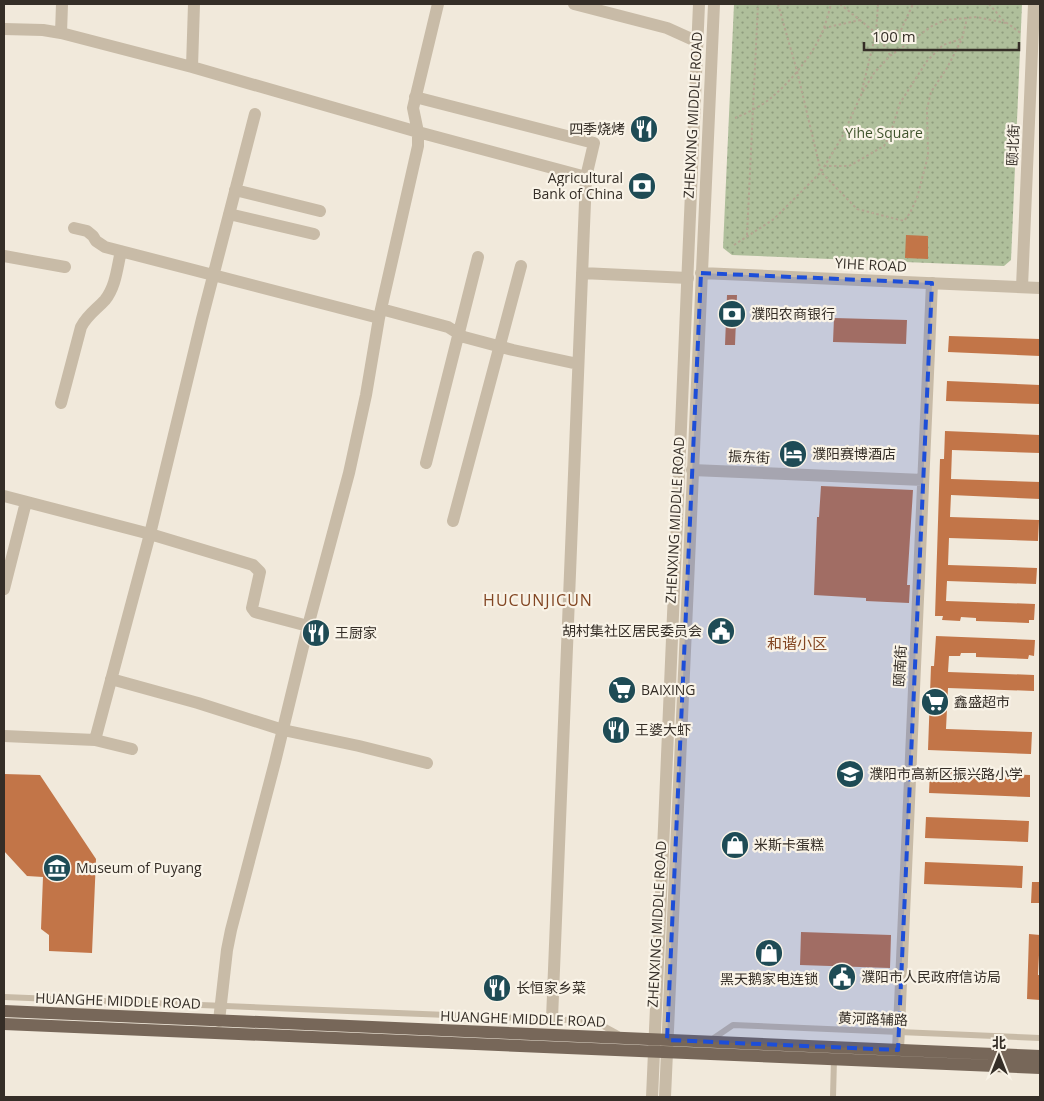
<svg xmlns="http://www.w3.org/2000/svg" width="1044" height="1101" font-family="'Open Sans','Noto Sans SC',sans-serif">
<defs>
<pattern id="green-dots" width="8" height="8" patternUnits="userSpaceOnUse" patternTransform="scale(1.25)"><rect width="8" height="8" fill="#afbf9b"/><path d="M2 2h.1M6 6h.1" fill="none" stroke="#8f9c7e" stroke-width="1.8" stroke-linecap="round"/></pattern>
</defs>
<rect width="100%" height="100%" fill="#f1e9db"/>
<path fill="url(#green-dots)" d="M734,4H1022L1011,260L1004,266L732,255L723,248Z"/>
<path fill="#c27548" d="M906,235L928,236V259L905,258Z
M727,295H737L735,345H725Z
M834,318L907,320L906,344L833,342Z
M949,336L1040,339V356L948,352Z
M947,381L1040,385V404L946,401Z
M945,431L1040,435V453L952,450L951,479L1040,482V499L951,495L950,517L1039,520L1038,541L949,538L948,565L1037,568L1036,584L947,581L946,601L1035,604L1034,620H1029V623L976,621V618L961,617L960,621L942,620L943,616H935L940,459H944Z
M821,486L913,490L907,585H910L909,603L866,601V598L814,595L817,517H819Z
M936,636L1035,640L1034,656L1029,655L1028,659L976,657V653H961L960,656H949L948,672L1034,675V691L948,688L946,729L1032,732L1031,754L928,750L931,666H934Z
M930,771L1030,775V797L929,793Z
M4,774L40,775L96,859L92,953L49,951V935L41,929L43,877L27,876L4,851Z
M926,817L1029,821L1028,842L925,838Z
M925,862L1023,866L1022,888L924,884Z
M1032,882H1040V903H1031Z
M801,932L891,935L890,968L800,965Z
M1029,934L1040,935L1038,975H1040V1000L1027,999Z"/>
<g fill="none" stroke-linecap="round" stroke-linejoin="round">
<path stroke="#b4a591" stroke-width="2" stroke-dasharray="2.5 2.5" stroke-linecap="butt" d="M778,4L797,71L821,172L857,209L904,221L910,213L917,198L928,156L927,109L931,92L947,68L962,39L967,18
M840,4L876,33L890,55
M989,4L1003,20L1022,34
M824,28L860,20
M876,33L901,30L913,4
M862,90L876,33L878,4
M735,118C747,113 762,106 772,97C790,82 810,58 820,37C825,27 828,15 831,4
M824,166H849L884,146L890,135L900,103L927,61L943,45L961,39
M747,235L758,4
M734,245L774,219L821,172L842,137L862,93L874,73L890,56L932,26L945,20L977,17L1006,23"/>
<path stroke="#c8bba7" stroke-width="6" d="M4,997L594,1021L618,1034
M711,1040L733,1025L1040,1038
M833,1097L834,1059"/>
<path stroke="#c8bba7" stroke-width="12" d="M574,4L667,28L698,42
M4,29L43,30L61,33L192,67L418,132L586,177
M61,33L62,4
M192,67L194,4
M415,97L594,143L586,177L552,1019
M235,190L320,211
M229,214L314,234
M74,228L87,231L93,236L96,241L105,247L379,318
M4,256L65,267
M582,273L688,278
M1022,287L1034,4
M381,309L448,327L464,337L513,350L578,364
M61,403L81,327C88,314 96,310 105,300C116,286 117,268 121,251
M426,463L478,257
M692,470L923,480
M4,496L150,534L253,565L260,572L252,608L255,612L308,626
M453,521L521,266
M4,589L26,502
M111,679L198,703L283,730L359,746L427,763
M4,736L95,740
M132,749L95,740L150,534L202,319L255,114
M219,1021L227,950L231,930L275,762L308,626L349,473L366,395L379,318L418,146V132L413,108L438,4
M898,1050L932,283"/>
<path stroke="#c8bba7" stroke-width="12" d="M701,273L1040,288
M652,1097L663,850L699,4
M665,1097L714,4"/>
<path stroke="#776759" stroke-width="12" d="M4,1011L1040,1056
M4,1024L1040,1068"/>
</g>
<path fill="#1d4ed8" fill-opacity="0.2" stroke="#1d4ed8" stroke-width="4" stroke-dasharray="10 6" stroke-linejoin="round" d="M701,273L932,283L898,1050L667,1040Z"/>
<defs>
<symbol id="restaurant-disc" viewBox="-11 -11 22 22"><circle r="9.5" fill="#1e4b55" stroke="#f9f3e7"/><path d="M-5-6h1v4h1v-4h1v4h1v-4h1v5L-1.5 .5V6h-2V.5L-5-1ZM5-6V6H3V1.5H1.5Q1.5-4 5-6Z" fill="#fff"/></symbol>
<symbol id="bank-disc" viewBox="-11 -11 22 22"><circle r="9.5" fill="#1e4b55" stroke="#f9f3e7"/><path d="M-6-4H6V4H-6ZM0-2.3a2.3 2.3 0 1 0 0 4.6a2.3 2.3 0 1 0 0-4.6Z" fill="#fff"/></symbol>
<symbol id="hotel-disc" viewBox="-11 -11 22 22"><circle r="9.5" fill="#1e4b55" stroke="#f9f3e7"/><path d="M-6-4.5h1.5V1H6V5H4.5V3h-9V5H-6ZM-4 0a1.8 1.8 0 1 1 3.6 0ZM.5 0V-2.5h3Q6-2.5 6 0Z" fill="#fff"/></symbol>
<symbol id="civic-disc" viewBox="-11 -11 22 22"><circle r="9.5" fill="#1e4b55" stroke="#f9f3e7"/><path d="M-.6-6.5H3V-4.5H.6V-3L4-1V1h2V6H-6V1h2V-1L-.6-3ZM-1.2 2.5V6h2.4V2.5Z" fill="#fff"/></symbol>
<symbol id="supermarket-disc" viewBox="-11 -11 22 22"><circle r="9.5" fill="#1e4b55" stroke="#f9f3e7"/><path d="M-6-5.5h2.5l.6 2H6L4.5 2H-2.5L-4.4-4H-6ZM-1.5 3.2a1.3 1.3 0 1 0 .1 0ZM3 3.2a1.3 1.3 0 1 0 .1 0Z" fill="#fff"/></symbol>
<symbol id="school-disc" viewBox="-11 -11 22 22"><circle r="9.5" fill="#1e4b55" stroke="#f9f3e7"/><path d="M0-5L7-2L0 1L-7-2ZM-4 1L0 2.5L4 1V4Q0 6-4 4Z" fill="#fff"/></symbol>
<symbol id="shop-disc" viewBox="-11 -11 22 22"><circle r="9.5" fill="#1e4b55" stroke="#f9f3e7"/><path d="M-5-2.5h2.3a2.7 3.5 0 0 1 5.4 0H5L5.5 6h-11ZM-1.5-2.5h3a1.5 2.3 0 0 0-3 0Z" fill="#fff"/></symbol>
<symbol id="museum-disc" viewBox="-11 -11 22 22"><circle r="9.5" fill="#1e4b55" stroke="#f9f3e7"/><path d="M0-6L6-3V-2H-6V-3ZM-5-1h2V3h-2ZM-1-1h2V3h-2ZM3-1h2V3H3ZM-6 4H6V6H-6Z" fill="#fff"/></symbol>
</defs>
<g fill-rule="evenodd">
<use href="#restaurant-disc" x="628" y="113" width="32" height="32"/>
<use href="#bank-disc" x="626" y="170" width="32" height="32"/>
<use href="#bank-disc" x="716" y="298" width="32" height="32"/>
<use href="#hotel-disc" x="777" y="438" width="32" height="32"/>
<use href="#civic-disc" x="705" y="615" width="32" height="32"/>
<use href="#restaurant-disc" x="300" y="617" width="32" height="32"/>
<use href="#supermarket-disc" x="606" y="674" width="32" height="32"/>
<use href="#supermarket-disc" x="919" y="686" width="32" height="32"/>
<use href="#restaurant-disc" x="600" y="714" width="32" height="32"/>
<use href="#school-disc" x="834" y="758" width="32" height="32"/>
<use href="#shop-disc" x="719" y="829" width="32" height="32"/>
<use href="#museum-disc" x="41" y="852" width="32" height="32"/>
<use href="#shop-disc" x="753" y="937" width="32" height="32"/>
<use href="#civic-disc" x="826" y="961" width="32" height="32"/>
<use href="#restaurant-disc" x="481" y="972" width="32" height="32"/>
</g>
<g text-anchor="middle" stroke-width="4.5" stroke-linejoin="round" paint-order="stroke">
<g font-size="14" fill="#352e27" stroke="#f9f3e7">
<text transform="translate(693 115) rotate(-87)" y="5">ZHENXING MIDDLE ROAD</text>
<text transform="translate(1013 145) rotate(-88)" y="5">颐北街</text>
<text transform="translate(871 265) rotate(3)" y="5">YIHE ROAD</text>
<text transform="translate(749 457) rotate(3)" y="5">振东街</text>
<text transform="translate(675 520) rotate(-87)" y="5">ZHENXING MIDDLE ROAD</text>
<text transform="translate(900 666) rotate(-87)" y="5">颐南街</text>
<text transform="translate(657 924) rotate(-87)" y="5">ZHENXING MIDDLE ROAD</text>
<text transform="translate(118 1001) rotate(2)" y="5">HUANGHE MIDDLE ROAD</text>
<text transform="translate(523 1019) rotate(2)" y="5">HUANGHE MIDDLE ROAD</text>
<text transform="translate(873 1019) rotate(2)" y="5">黄河路辅路</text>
</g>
<g font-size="14" fill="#352e27" stroke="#f9f3e7" text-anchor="start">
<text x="625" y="134" text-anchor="end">四季烧烤</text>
<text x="623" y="183" text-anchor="end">Agricultural<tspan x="623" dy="16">Bank of China</tspan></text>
<text x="751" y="319">濮阳农商银行</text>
<text x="812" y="459">濮阳赛博酒店</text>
<text x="702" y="636" text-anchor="end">胡村集社区居民委员会</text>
<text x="335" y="638">王厨家</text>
<text x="641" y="695">BAIXING</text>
<text x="954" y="707">鑫盛超市</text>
<text x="635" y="735">王婆大虾</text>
<text x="869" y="779">濮阳市高新区振兴路小学</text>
<text x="754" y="850">米斯卡蛋糕</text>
<text x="76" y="873">Museum of Puyang</text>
<text x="861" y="982">濮阳市人民政府信访局</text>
<text x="769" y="984" text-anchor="middle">黑天鹅家电连锁</text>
<text x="516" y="993">长恒家乡菜</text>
</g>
<g font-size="14" fill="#3f532c" stroke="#f9f3e7">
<text x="884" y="138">Yihe Square</text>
</g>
<g font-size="15" fill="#824623" stroke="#f9f3e7">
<text x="797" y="649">和谐小区</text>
</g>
<g font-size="16" letter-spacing="1" fill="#824623" stroke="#f9f3e7">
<text x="538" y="606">HUCUNJICUN</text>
</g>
</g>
<rect width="1044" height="1101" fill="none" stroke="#352e27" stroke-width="10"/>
<g transform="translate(999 1056)" stroke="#f9f3e7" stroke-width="4" paint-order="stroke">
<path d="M0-4L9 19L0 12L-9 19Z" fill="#352e27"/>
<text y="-8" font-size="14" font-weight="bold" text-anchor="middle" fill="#352e27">北</text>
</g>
<path d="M864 42v8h155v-8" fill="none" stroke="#352e27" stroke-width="2.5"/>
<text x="872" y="42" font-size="15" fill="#352e27" stroke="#f9f3e7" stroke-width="4" paint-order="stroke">100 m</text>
</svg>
